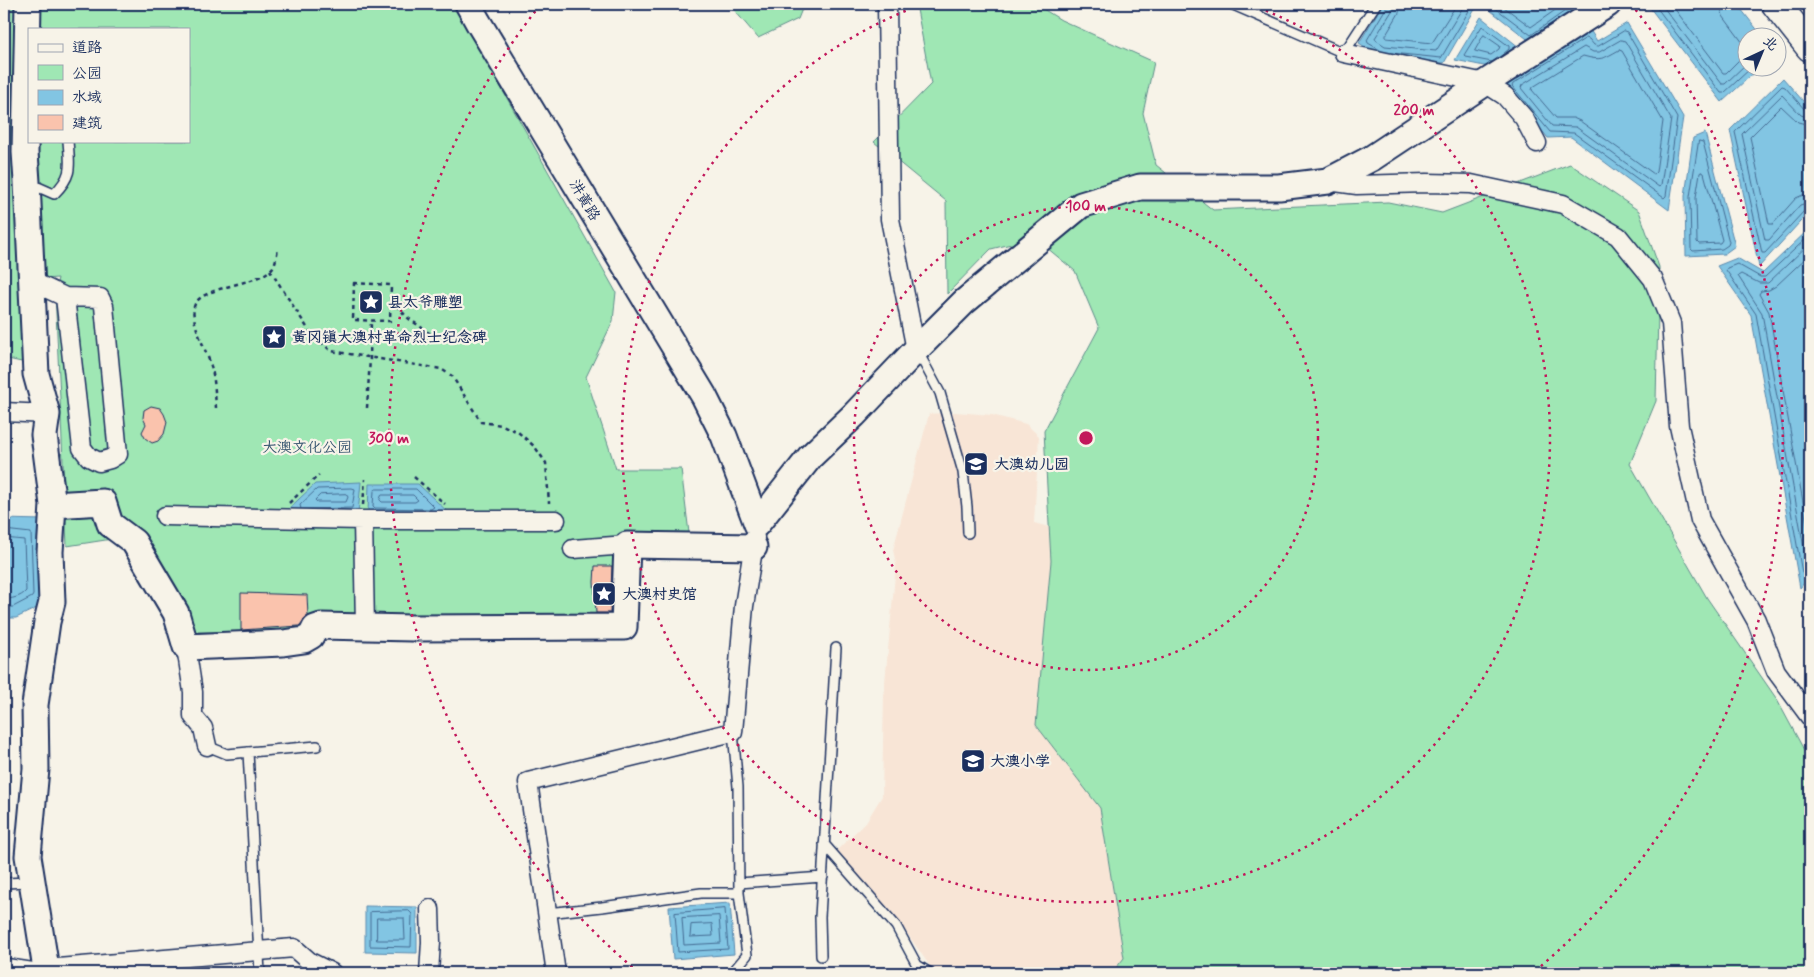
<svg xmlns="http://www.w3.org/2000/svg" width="1814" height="977" font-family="Mynerve,'LXGW WenKai TC',sans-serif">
<rect width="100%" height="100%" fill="#f7f3e8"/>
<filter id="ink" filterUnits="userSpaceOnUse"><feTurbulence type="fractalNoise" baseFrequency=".02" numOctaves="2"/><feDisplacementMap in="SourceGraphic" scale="10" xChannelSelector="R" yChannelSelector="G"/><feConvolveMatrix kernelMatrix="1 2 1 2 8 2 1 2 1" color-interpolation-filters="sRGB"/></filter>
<g filter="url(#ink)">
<path fill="#f8e5d6" d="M955,412L992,415L1026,424L1039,436L1034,523L1049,527L1051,561L1036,725L1100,808L1124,958L1112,973H941L932,969L892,912L836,851L866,822L882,796L884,693L896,564L893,550L929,414Z"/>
<path fill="#9fe7b4" stroke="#5d8b89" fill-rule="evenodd" d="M4,4H454L616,292L613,321L586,377L616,469H681L691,549L631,555L627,631L189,632L173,583L144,534L67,546L55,292L58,278L27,280L35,365L8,359L4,368ZM29,29H189V141H29Z
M729,4H804L798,19L758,38Z
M916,4H1035L1061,20L1154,62L1143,113L1156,165L1213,210L1388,202L1442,213L1570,164L1639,211L1659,267L1656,401L1630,464L1707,598L1776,698L1810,761V973H1112L1124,958L1100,808L1036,725L1051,561L1044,431L1099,328L1075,271L1035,238L991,249L947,294L946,201L874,142L931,84Z"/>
<path fill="#82c5e3" stroke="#5989ae" d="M1383,4H1478L1444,63L1381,57L1359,43Z
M1489,4H1583L1531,42L1486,7Z
M1647,4H1737L1763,37L1746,38V68H1759L1722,102Z
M1481,17L1519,47L1494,68L1455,60Z
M1627,23L1683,117L1669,210L1571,137L1548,138L1503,84L1590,30L1597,41Z
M1783,78L1810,109V211L1759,267L1730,130Z
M1705,133L1735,246L1724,254L1686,256L1685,196L1693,138Z
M1810,228V576L1800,588L1751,315L1717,266L1737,258L1763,273Z
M361,482L358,513L283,514L315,484Z
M369,484H418L450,514L368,513Z
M4,519L42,520L45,604L16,618H4Z
M730,903L734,954L673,959L669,907Z
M365,906L417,907V953L365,952Z"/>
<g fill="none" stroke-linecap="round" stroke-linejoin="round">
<path stroke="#446b93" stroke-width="1" d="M1393,4L1392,11L1375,38L1376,40L1385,46L1436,51L1465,4
M1400,4L1399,13L1386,35V38L1432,43L1457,4
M1493,4L1494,7L1531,35L1575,4
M1500,4L1531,27L1564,4
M1654,4L1721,93H1724L1751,68
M1661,4L1722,84H1725L1746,64
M1671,4L1723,73H1726L1746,53
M1720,4L1723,16L1746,47
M1624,31L1627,32L1677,118L1666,196L1664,198L1574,133L1550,132L1512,86L1513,84L1586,38L1589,39L1594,45L1598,46Z
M1484,35L1500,46L1499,49L1491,55L1475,51Z
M1621,40L1625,41L1671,119L1661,185L1659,187L1576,127L1552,126L1521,88L1522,85L1584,47L1593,52H1599Z
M1380,50L1368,43L1367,40L1386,8L1387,4
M1619,50L1622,51L1663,121L1656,172L1654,174L1580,121L1573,118H1556L1532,90L1533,87L1583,56C1601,61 1603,59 1619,50Z
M1392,53L1441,58L1473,4
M1492,62L1466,57L1464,55L1482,26L1509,46V49L1496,60
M1810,111L1805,110L1785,87L1782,86L1735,132L1762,253H1765L1805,210L1810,208
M1810,118L1801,115L1782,95L1742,134L1765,240H1769L1800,205L1810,202
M1810,125L1798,122L1781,106L1750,137L1769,224H1773L1796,198L1803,195L1810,194
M1699,141L1703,142L1729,242L1728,245L1722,249L1693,251L1691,249L1690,197Z
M1702,172L1704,173L1722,240L1720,243L1699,244L1697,242L1696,197L1700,173Z
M1810,235L1765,277H1760L1737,264L1727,268L1726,270L1756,314L1802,573L1804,575L1810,573
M1810,243L1768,283H1759L1741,274L1738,276L1762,313L1807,565L1810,567
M1810,254L1776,286L1769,290L1761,291L1759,294L1769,312L1810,541
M377,489H416L434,507L431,509L375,508L373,506L374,491Z
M346,494L348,497L346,502H317L315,500L320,495Z
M382,495H413L418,500L415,502H382L380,500Z
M301,509L300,505L317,489L352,488L355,489L352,508L302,509
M4,530L31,533L33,595L32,597L13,607H4
M4,538L24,540L26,591C21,597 12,599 4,599
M725,909L728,949L678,952L675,913Z
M409,911L412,914L411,947L370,946V912Z
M719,916L721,943L684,945L682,918Z
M377,918H404L405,940H377Z
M712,924L713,936L690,937L691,925Z"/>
</g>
<path fill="#fac3ad" stroke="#1b2f5e" d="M151,406L160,408L164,414L167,422L164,434L158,441L152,443L145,438L142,432L146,424L143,418L144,410Z
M595,566H612L610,613H596L594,582Z
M241,593L307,595L308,616L299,626L241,630Z"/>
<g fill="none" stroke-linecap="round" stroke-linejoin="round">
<defs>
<path id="lane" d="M1231,4L1344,53L1376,4
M29,183L54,194C73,175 70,167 68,141
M918,352L940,393L963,472L967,507L968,533
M207,746L227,754L317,746
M248,752L260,973
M824,844L896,926L917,965L930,973
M4,883L30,882
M739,883L823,877
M547,913L602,907L701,893H739
M821,956L820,917L836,648
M4,963L43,969
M732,973L747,955L739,893L738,787L733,732"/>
<path id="street" d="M887,4L890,219L916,350
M1344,53L1485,83L1505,96L1524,118L1537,143
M1328,181L1357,185L1427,183L1471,184L1563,204L1618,236L1653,279L1671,323L1679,426L1700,520L1756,620L1776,671L1810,717
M31,281L65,297L100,298L104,306L118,454L110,459L99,462L89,457L82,448L65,297
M4,412L47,414
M165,516L363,520H556
M363,520L365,627
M573,549L627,545
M186,647L193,692V716L203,728L207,746
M46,969L294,948L310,962L332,973
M429,973L431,942L430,909
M556,973L528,782L733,732L744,606L755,537"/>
<path id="secondary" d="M28,4L25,152L27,182L36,374L47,414L44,435L53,505
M468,4L478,22L704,396L724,436L757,524L810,457L854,415L916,350L964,302L1081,205L1140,187H1279L1328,181L1372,158L1485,83L1608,4
M44,973L46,969L28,856L36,769L35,705L47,622L52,602L50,552L53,505L103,502L110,524L134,542L176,613L186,647L283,643L304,640L311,636L315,628L321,626L412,628L624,627L627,545L754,547"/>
<path id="highway" d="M1776,4L1810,47"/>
</defs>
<use href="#lane" stroke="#1b2f5e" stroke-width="12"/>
<use href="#street" stroke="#1b2f5e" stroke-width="21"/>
<use href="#secondary" stroke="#1b2f5e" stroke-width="29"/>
<use href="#highway" stroke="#1b2f5e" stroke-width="31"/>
<path stroke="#1b2f5e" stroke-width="2.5" stroke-dasharray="4 4" stroke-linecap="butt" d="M270,270L310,332L331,351L441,369L452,376L481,422L502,425L518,432L535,447L546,463L549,503
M354,283L391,285L390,321L353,320Z
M391,300L408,318L432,335
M216,408C215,394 215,379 211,366C207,351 188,318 195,304C205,285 261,285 273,267C276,262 277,254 278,248
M367,408L370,358L371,320
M414,477L445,504
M289,503L319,475
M363,505L365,479"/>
<use href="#lane" stroke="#f7f3e8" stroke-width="9"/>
<use href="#street" stroke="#f7f3e8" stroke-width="18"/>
<use href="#secondary" stroke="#f7f3e8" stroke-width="25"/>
<use href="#highway" stroke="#f7f3e8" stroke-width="28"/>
</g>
</g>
<g fill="none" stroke="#c2185b" stroke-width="2.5" stroke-dasharray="2.5 5">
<circle cx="1086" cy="438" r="232"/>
<path d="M1252 5A464 464 0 1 1 920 5"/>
<path d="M638 972A697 697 0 0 1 541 4M1631 4A697 697 0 0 1 1534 972"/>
</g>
<defs>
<symbol id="sight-square" viewBox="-11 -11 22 22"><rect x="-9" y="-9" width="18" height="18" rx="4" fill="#1b2f5e" stroke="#f7f3e8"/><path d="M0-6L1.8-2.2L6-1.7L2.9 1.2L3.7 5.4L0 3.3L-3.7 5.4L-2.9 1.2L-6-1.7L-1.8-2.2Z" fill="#fff"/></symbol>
<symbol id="school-square" viewBox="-11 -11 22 22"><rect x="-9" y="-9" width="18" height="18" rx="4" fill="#1b2f5e" stroke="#f7f3e8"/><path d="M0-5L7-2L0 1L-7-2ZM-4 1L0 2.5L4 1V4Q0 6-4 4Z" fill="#fff"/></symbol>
</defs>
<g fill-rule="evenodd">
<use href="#sight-square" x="357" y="288" width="28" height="28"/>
<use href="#sight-square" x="260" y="323" width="28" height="28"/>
<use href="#school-square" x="962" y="450" width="28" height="28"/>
<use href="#sight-square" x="590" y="580" width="28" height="28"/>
<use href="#school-square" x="959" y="747" width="28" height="28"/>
</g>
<g text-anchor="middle" stroke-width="4.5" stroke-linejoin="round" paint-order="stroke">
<g font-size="15" fill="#1b2f5e" stroke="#f7f3e8">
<text transform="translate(585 200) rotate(59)" y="5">汫黄路</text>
</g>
<g font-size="15" font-weight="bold" fill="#1b2f5e" stroke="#f7f3e8" text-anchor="start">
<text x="388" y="307">县太爷雕塑</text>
<text x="292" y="342">黄冈镇大澳村革命烈士纪念碑</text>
<text x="994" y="469">大澳幼儿园</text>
<text x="622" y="599">大澳村史馆</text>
<text x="990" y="766">大澳小学</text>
</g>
<g font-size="15" fill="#35546f" stroke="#f7f3e8">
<text x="307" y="452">大澳文化公园</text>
</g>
</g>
<circle cx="1086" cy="438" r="8" fill="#c2185b" stroke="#f7f3e8" stroke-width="2.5"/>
<g font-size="15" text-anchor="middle" font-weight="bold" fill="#c2185b" stroke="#f7f3e8" stroke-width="4.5" stroke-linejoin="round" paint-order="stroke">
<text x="1414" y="115">200 m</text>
<text x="1086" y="211">100 m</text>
<text x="389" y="443">300 m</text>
</g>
<rect width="1814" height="977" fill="none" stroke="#f7f3e8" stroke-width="20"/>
<rect x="10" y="10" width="1794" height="957" fill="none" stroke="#1b2f5e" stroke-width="2" filter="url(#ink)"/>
<rect x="28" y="28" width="162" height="115" fill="#f7f3e8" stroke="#9fa5b1"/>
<rect x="38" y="44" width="25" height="8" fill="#f7f3e8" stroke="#9fa5b1"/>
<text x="72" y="52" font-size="15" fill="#1b2f5e">道路</text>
<rect x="38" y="65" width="25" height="15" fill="#9fe7b4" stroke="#9fa5b1"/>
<text x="72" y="78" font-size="15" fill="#1b2f5e">公园</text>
<rect x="38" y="90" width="25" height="15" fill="#82c5e3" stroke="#9fa5b1"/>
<text x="72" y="102" font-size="15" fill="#1b2f5e">水域</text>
<rect x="38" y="115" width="25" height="15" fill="#fac3ad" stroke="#9fa5b1"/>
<text x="72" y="128" font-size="15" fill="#1b2f5e">建筑</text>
<g transform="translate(1762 52) rotate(44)"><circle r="24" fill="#f7f3e8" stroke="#9fa5b1"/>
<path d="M0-4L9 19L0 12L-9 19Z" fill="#1b2f5e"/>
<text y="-8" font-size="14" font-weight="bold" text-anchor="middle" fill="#1b2f5e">北</text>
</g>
</svg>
